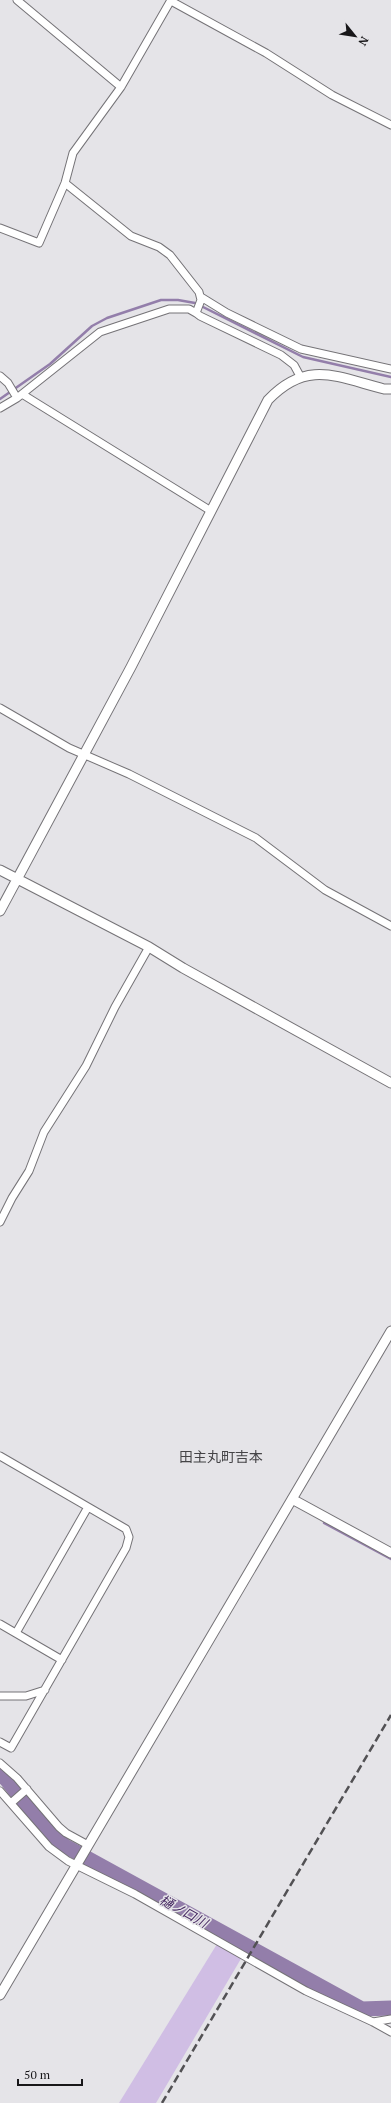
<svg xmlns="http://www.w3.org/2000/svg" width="391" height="2103" font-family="'PT Serif','Noto Sans JP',serif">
<rect width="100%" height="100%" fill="#e5e4e8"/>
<path fill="#d0bee4" d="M217,1944L242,1957L156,2103H119Z"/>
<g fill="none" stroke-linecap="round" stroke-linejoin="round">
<path stroke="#937eaa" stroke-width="2.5" d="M0,399L50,364L92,326L107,318L161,300H178L195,303L303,357L391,377
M324,1523L391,1559"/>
<path stroke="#937eaa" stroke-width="15" d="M0,1775L6,1779L51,1835L65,1846L362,2009L391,2008"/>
<defs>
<path id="minor" d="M17,0L121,87
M171,1L266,53L332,95L391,125
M65,183L131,236L159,247L170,255L199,292L201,300L196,313L200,316L281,355L294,365L300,376
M0,228L39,243L65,183L73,153L121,87L171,0
M201,297L227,313L301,349L391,369
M0,376L8,383L17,398
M22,394L211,511
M0,408L17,398L100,332L169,309H189L196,313
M0,708L69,748L129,774L256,838L325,890L391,926
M0,1222L12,1198L29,1171L44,1132L86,1066L115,1007L149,947
M0,1456L126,1529L129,1537L126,1548L11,1748L0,1742
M0,1624L62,1660
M16,1633L88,1507
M0,1696H26L45,1690
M0,1763L17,1778L59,1827L66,1833L88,1845
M0,1791L49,1847L68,1861L135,1894L306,1991L373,2022L391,2032
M11,1803L27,1789
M373,2022L391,2019"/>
<path id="tertiary" d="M0,870L149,947L183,968L391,1083
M0,911L131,667L268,400C307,359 337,377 384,389H391
M292,1499L391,1553
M0,1995L391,1331"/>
</defs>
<use href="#minor" stroke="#757377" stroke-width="9"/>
<use href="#tertiary" stroke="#757377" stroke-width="11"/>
<use href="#minor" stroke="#fff" stroke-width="7"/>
<use href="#tertiary" stroke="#fff" stroke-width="9"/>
<path stroke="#525154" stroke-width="2.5" stroke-dasharray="8 4" stroke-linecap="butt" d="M162,2103L391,1715"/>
</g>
<g text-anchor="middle" stroke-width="3" stroke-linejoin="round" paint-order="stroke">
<g font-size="13" font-style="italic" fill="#462861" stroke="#e5e4e8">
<text transform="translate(184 1911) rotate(29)" y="5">樋ノ口川</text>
</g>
<g font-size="14" fill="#454447" stroke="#e5e4e8">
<text x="221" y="1462">田主丸町吉本</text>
</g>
</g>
<g transform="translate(355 36) rotate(120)" stroke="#e5e4e8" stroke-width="3" paint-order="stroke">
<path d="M0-3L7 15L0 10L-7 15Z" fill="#181719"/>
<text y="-6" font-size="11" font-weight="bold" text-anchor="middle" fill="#181719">N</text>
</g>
<path d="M18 2079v6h64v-6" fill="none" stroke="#181719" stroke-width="2"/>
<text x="24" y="2079" font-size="12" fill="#181719" stroke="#e5e4e8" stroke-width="3" paint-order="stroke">50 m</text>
</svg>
